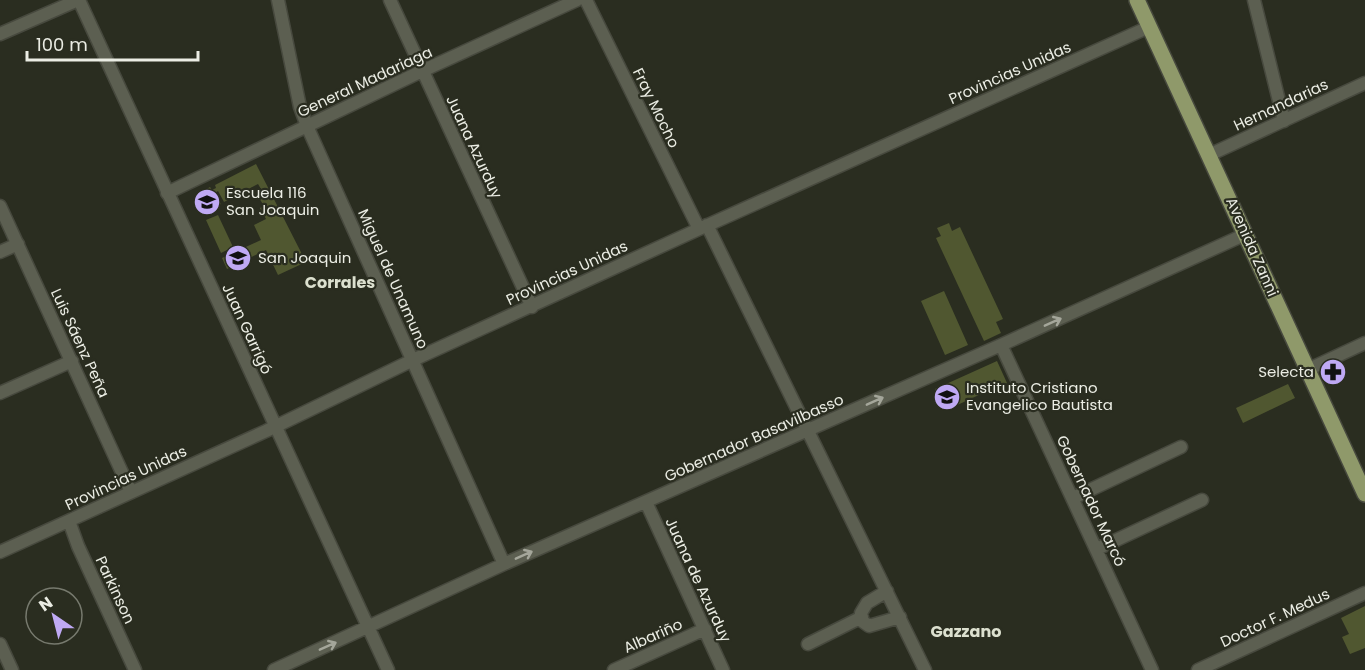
<svg xmlns="http://www.w3.org/2000/svg" width="1365" height="670" font-family="Poppins,sans-serif">
<rect width="100%" height="100%" fill="#2a2d20"/>
<path fill="#505730" d="M256,164L306,262L278,275L266,250L227,269L222,258L261,240L254,225L266,219L260,208L264,206L256,193L261,189L258,184L224,202L218,191L215,193L221,204L204,212L198,201L203,191L210,187L212,190L216,188L215,185Z
M218,215L233,247L221,253L206,220Z
M949,223L952,231L960,227L1003,319L996,322L1001,333L984,341L936,238L941,236L937,228Z
M944,291L968,345L945,355L921,301Z
M997,361L1007,383L987,392L984,385L978,388L981,394L953,407L949,400L942,404L935,389Z
M1288,384L1295,398L1243,423L1236,408Z
M1365,606V648L1350,654L1342,637L1349,634L1341,618Z"/>
<g fill="none" stroke-linecap="round" stroke-linejoin="round">
<defs>
<path id="minor" d="M79,0L388,670
M278,0L300,107L307,126L504,564
M390,0L532,307
M586,0L699,229
M1254,0L1284,121
M0,34L78,0
M1209,155L1365,83
M167,193L422,71L577,0
M0,206L131,492
M707,225L925,670
M0,252L18,244
M1001,345L1152,670
M1307,370L1365,343
M0,393L72,361
M1073,498L1181,447
M646,502L723,670
M69,521L78,546L135,670
M1097,549L1202,500
M0,552L266,431L413,360L699,229L1149,27
M887,591L867,603L861,613L862,621L869,626L900,617
M0,644L12,670
M808,644L862,617
M274,670L504,564L1001,345L1246,234
M614,670L705,629
M1198,670L1365,593"/>
<path id="major" d="M1137,0L1365,494"/>
</defs>
<use href="#minor" stroke="#47493e" stroke-width="15"/>
<use href="#major" stroke="#47493e" stroke-width="18"/>
<use href="#minor" stroke="#5c5f51" stroke-width="12"/>
<use href="#major" stroke="#8f996a" stroke-width="15"/>
</g>
<defs><path id="oneway-shaft" d="M-6 0H5M1.5-3L5.5 0L1.5 3" fill="none" stroke-width="1.6" stroke-linecap="round" stroke-linejoin="round" transform="scale(1.5)"/></defs>
<g stroke="#a4a69a">
<use href="#oneway-shaft" transform="translate(1053 322) rotate(-24)"/>
<use href="#oneway-shaft" transform="translate(875 401) rotate(-24)"/>
<use href="#oneway-shaft" transform="translate(524 555) rotate(-24)"/>
<use href="#oneway-shaft" transform="translate(328 646) rotate(-24)"/>
</g>
<defs>
<symbol id="school-disc" viewBox="-11 -11 22 22"><circle r="9.5" fill="#bfa9f4" stroke="#2a2d20"/><path d="M0-5L7-2L0 1L-7-2ZM-4 1L0 2.5L4 1V4Q0 6-4 4Z" fill="#111"/></symbol>
<symbol id="pharmacy-disc" viewBox="-11 -11 22 22"><circle r="9.5" fill="#bfa9f4" stroke="#2a2d20"/><path d="M-2-6h4v4h4v4h-4v4h-4v-4h-4v-4h4Z" fill="#111"/></symbol>
</defs>
<g fill-rule="evenodd">
<use href="#school-disc" x="192" y="187" width="30" height="30"/>
<use href="#school-disc" x="223" y="243" width="30" height="30"/>
<use href="#pharmacy-disc" x="1318" y="357" width="30" height="30"/>
<use href="#school-disc" x="932" y="382" width="30" height="30"/>
</g>
<g text-anchor="middle" stroke-width="4.5" stroke-linejoin="round" paint-order="stroke">
<g font-size="15" fill="#ebede4" stroke="#2a2d20">
<text transform="translate(1010 73) rotate(-24)" y="5">Provincias Unidas</text>
<text transform="translate(365 82) rotate(-25)" y="5">General Madariaga</text>
<text transform="translate(1281 105) rotate(-25)" y="5">Hernandarias</text>
<text transform="translate(656 108) rotate(64)" y="5">Fray Mocho</text>
<text transform="translate(474 147) rotate(65)" y="5">Juana Azurduy</text>
<text transform="translate(1252 247) rotate(66)" y="5">Avenida Zanni</text>
<text transform="translate(567 273) rotate(-25)" y="5">Provincias Unidas</text>
<text transform="translate(393 279) rotate(66)" y="5">Miguel de Unamuno</text>
<text transform="translate(247 329) rotate(65)" y="5">Juan Garrigó</text>
<text transform="translate(80 343) rotate(65)" y="5">Luis Sáenz Peña</text>
<text transform="translate(754 438) rotate(-24)" y="5">Gobernador Basavilbasso</text>
<text transform="translate(126 478) rotate(-25)" y="5">Provincias Unidas</text>
<text transform="translate(1091 501) rotate(65)" y="5">Gobernador Marcó</text>
<text transform="translate(698 580) rotate(65)" y="5">Juana de Azurduy</text>
<text transform="translate(115 590) rotate(65)" y="5">Parkinson</text>
<text transform="translate(1275 618) rotate(-25)" y="5">Doctor F. Medus</text>
<text transform="translate(653 636) rotate(-24)" y="5">Albariño</text>
</g>
<g font-size="15" fill="#ebede4" stroke="#2a2d20" text-anchor="start">
<text x="226" y="198">Escuela 116<tspan x="226" dy="17">San Joaquin</tspan></text>
<text x="258" y="263">San Joaquin</text>
<text x="1314" y="377" text-anchor="end">Selecta</text>
<text x="966" y="393">Instituto Cristiano<tspan x="966" dy="17">Evangelico Bautista</tspan></text>
</g>
<g font-size="16" font-weight="bold" fill="#dce0cf" stroke="#2a2d20">
<text x="340" y="288">Corrales</text>
<text x="966" y="637">Gazzano</text>
</g>
</g>
<g transform="translate(54 616) rotate(325)"><circle r="28" fill="#2a2d20" stroke="#777a6e" stroke-width="1.5"/>
<path d="M0-4.5L10 22L0 15L-10 22Z" fill="#bfa9f4"/>
<text y="-9" font-size="16" font-weight="bold" text-anchor="middle" fill="#ebede4">N</text>
</g>
<path d="M27 51v9h171v-9" fill="none" stroke="#ebede4" stroke-width="3"/>
<text x="36" y="51" font-size="18" fill="#ebede4" stroke="#2a2d20" stroke-width="4.5" paint-order="stroke">100 m</text>
</svg>
